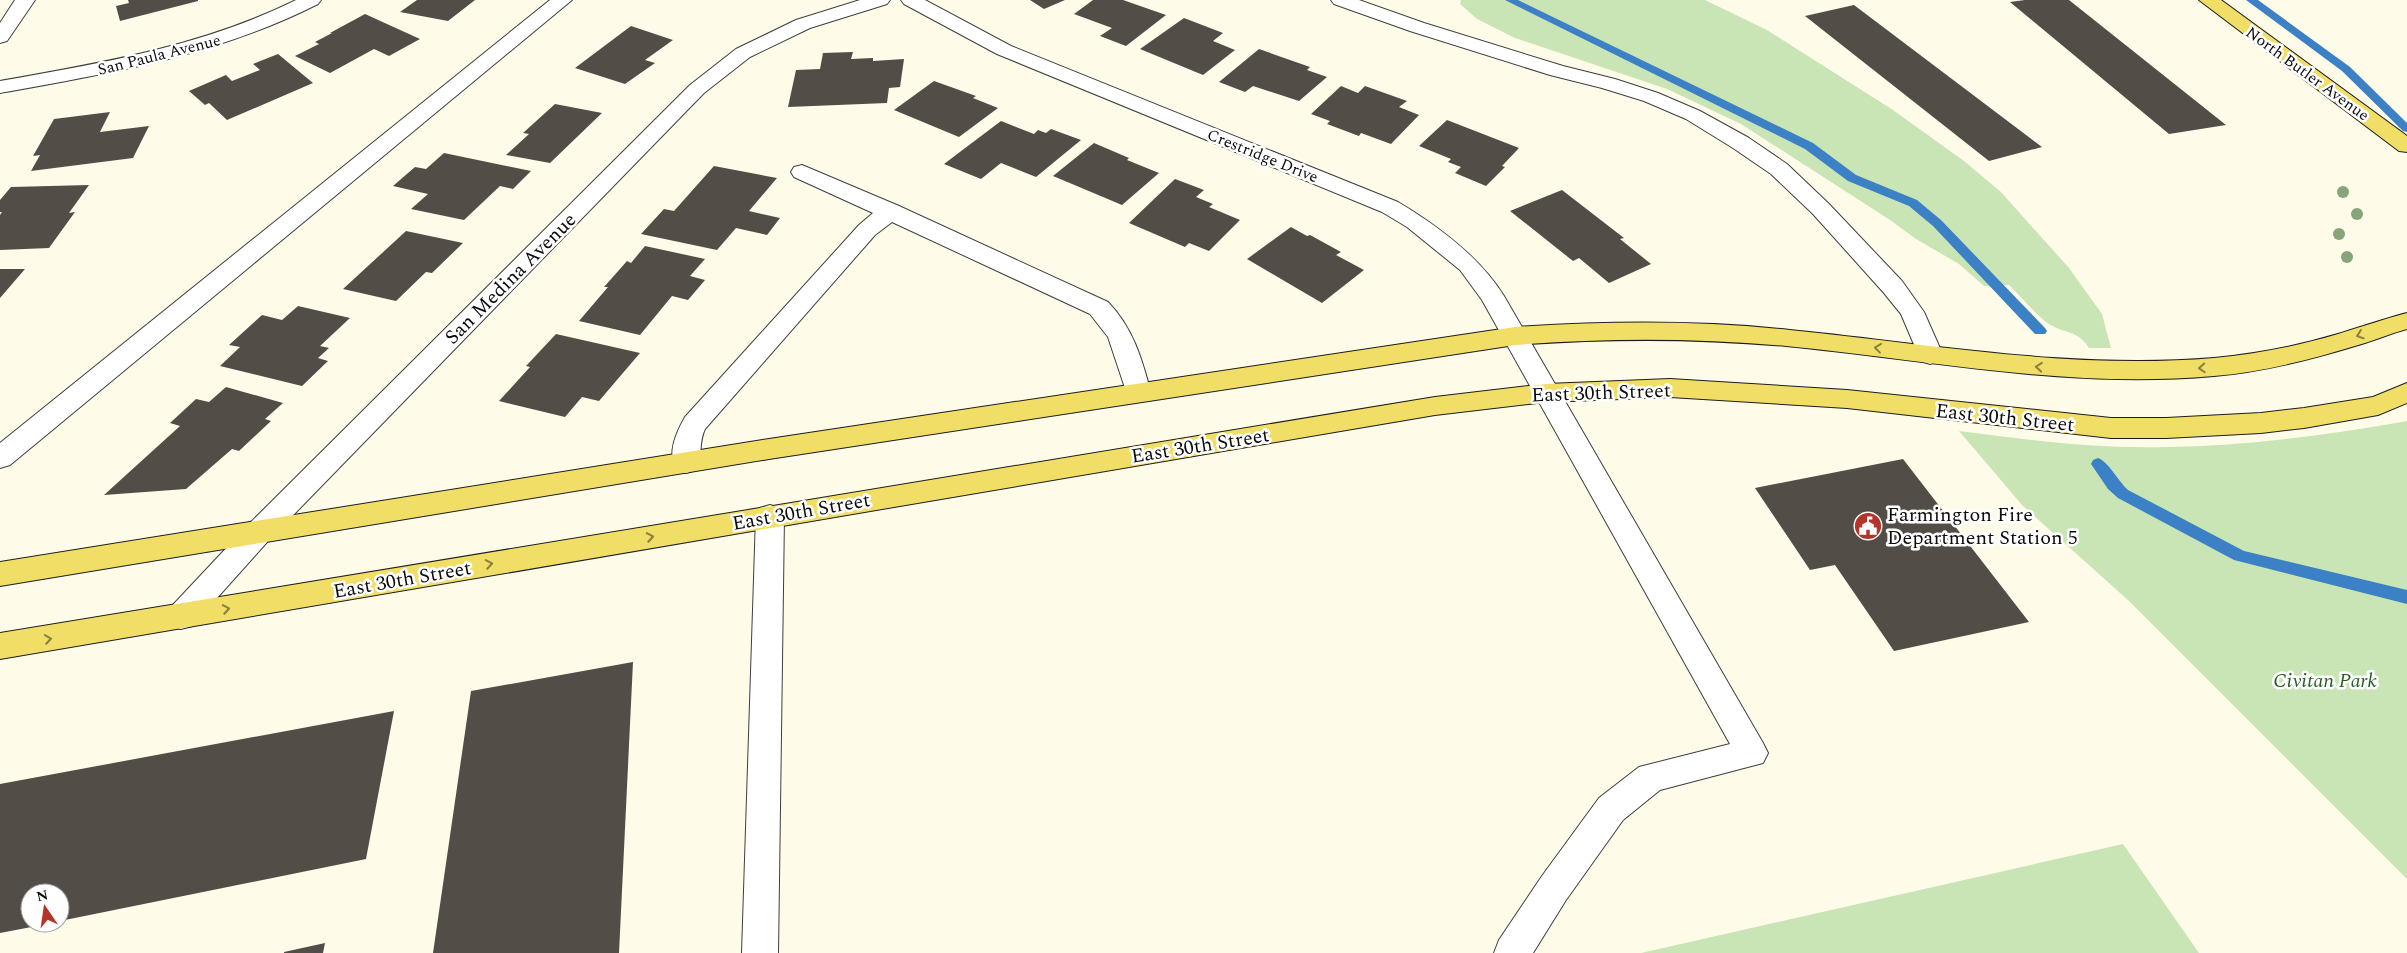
<svg xmlns="http://www.w3.org/2000/svg" width="2407" height="953" font-family="Spectral,serif">
<rect width="100%" height="100%" fill="#fefce9"/>
<path fill="#c9e5b6" d="M1461,0H1705L1767,30L1893,110L1964,161L2001,192L2069,268L2102,314L2111,348H2089C2076,328 2064,335 2046,322C2033,311 2021,297 2009,285L1984,286L1959,264L1916,239L1890,220L1741,124L1667,89L1515,38L1477,19L1460,4Z
M2407,421V879L2129,601L2022,505L1959,431C2028,440 2097,449 2166,447C2248,446 2327,435 2407,421Z
M2123,844L2199,953H1641Z"/>
<g fill="none" stroke-linecap="round" stroke-linejoin="round">
<path fill="#3c80c5" fill-rule="evenodd" d="M1505,0H1518L1813,143L1856,175L1917,200L1941,220L2045,328L2047,331L2045,334H2035L1933,226L1909,206L1848,181L1805,149Z
M2246,0H2258L2350,67L2407,123V132L2403,131L2342,71Z
M2098,458C2108,461 2119,482 2128,490L2244,551L2407,590V604L2234,560L2118,498L2108,489L2091,464L2093,460Z"/>
</g>
<path fill="#534d48" d="M128,0H198V1L120,21L116,6L129,3Z
M417,0H475L448,21L400,12Z
M1030,0H1065L1044,9Z
M1093,0H1123L1166,15L1126,46L1100,36L1112,28L1074,14Z
M2025,0H2069L2226,125L2169,134L2010,2Z
M1854,5L2042,147L1989,161L1805,16Z
M365,14L420,39L389,56L374,49L330,73L295,56L319,44L315,42L332,33H330Z
M1184,18L1223,33L1213,41L1235,50L1203,75L1140,49Z
M631,26L673,40L645,60L655,63L625,84L575,68Z
M1259,49L1310,67L1307,70L1327,77L1299,101L1253,86L1245,92L1219,82Z
M853,52L851,59L873,58V61L904,59L900,87L889,88L887,103L788,107L796,70L820,69L823,53Z
M278,54L313,83L227,120L209,103L205,105L189,91L226,75L232,81L260,70L253,64Z
M934,81L976,96L973,98L998,108L959,137L894,110Z
M1341,86L1358,93L1365,86L1407,101L1399,107L1419,115L1391,144L1361,133L1359,136L1327,124L1330,121L1311,114Z
M555,104L602,113L550,163L506,155L529,134L523,133Z
M110,112L100,132L149,126L133,158L31,171L40,155L33,156L54,119Z
M1447,120L1519,148L1502,166L1505,167L1486,186L1455,173L1461,167L1448,162L1451,159L1419,146Z
M1001,121L1034,134L1038,130L1046,133L1051,129L1081,140L1036,177L1001,163L981,179L944,164Z
M1094,143L1129,158L1127,160L1159,173L1122,205L1053,176Z
M444,153L531,171L513,189L500,186L464,220L411,209L428,194L393,186L415,167L426,169Z
M714,166L777,178L749,211L780,218L767,235L736,228L717,250L641,234L664,209L674,211Z
M1175,179L1204,190L1196,197L1213,204L1209,207L1240,220L1209,251L1189,243L1185,247L1129,223Z
M89,185L69,213L75,212L49,248L0,250V215L2,212H0V200L11,187Z
M1562,190L1624,238L1620,239L1651,264L1609,283L1579,258L1573,261L1510,211Z
M1291,227L1307,236L1310,235L1341,252L1336,255L1364,270L1322,303L1247,259Z
M406,231L463,243L432,273L426,272L396,301L343,289Z
M645,246L705,259L690,276L705,280L688,300L672,296L640,335L579,321L608,287H604L627,261L631,263Z
M0,269H25L0,298Z
M298,306L350,318L320,346L329,348L318,358L328,361L302,386L220,366L240,347L229,345L262,315L282,320Z
M556,334L640,353L599,401L582,397L565,417L499,401L530,367L526,366Z
M226,387L283,403L265,419L271,421L239,451L232,449L186,489L104,495L180,426L170,423L196,399L209,402Z
M1903,459L2029,622L1894,651L1835,565L1810,570L1755,488Z
M633,662L619,953H433L471,691Z
M394,711L366,859L60,921V893H30V923L47,924L0,933V784Z
M325,943L323,953H284V952Z"/>
<g fill="none" stroke-linecap="round" stroke-linejoin="round">
<defs>
<path id="minor" d="M15,0H35L7,41L0,43V23Z
M296,0H321L318,4C215,56 112,73 0,93V81C102,63 203,46 296,0Z
M550,0H572L10,465L0,468V443Z
M860,0H890L887,4L810,28L750,57L704,93L268,541L192,626L181,629L170,626L166,617L170,608L248,525L690,85L736,49L796,20Z
M901,0H925L1011,46L1398,202C1438,226 1479,256 1504,296L1763,743L1768,753L1763,763L1660,790L1623,820L1566,900L1533,953H1494L1499,940L1542,876L1599,798L1639,767L1730,744L1482,300L1460,270L1407,227L1382,212L997,54L904,4Z
M1331,0H1359L1424,23L1563,66L1615,79L1658,93L1700,111L1749,138L1787,164L1829,204L1902,281L1924,312L1943,355L1939,361L1930,364L1921,361L1901,314L1884,293L1813,214L1771,174L1733,148L1686,119L1644,101L1602,88L1550,75L1410,31L1334,4Z
M802,165L899,206L1108,302C1133,328 1142,359 1151,393L1147,400L1138,402L1129,400L1108,337L1090,314L892,222L875,235L705,429C698,443 703,457 696,470L686,473L676,470C667,453 676,433 685,417L859,225L873,213L794,177L791,172L794,167Z
M770,505L780,508L784,516L778,953H742L756,516L760,508Z"/>
<path id="major" d="M2199,0H2221L2407,136V152L2399,151Z
M2407,313V329C2389,334 2373,341 2355,346C2309,360 2262,372 2214,376C2067,389 1931,360 1786,346C1696,338 1606,338 1515,345L769,459L0,586V562L769,439L1515,327C1607,321 1699,320 1790,330C1932,344 2071,370 2214,358C2256,354 2298,346 2338,334C2361,327 2384,319 2407,313Z
M1670,379L1847,390L2111,418H2166L2261,413L2304,408L2373,397L2407,383V403L2378,415L2304,428L2261,433L2166,438H2111L1847,408L1670,397L1546,402L1435,415L0,659V633L1435,397L1546,384Z"/>
</defs>
<use href="#minor" stroke="#3e3e3e" stroke-width="2"/>
<use href="#major" stroke="#1c1c1c" stroke-width="2"/>
<use href="#minor" fill="#fff" fill-rule="evenodd"/>
<use href="#major" fill="#f1de67" fill-rule="evenodd"/>
</g>
<g fill="#87a57a">
<circle cx="2343" cy="192" r="6"/>
<circle cx="2357" cy="214" r="6"/>
<circle cx="2339" cy="234" r="6"/>
<circle cx="2347" cy="257" r="6"/>
</g>
<defs><path id="oneway-chevron" d="M-2-3.5L2.5 0L-2 3.5" fill="none" stroke-width="1.6" stroke-linecap="round" stroke-linejoin="round" transform="scale(1.25)"/></defs>
<g stroke="#8a7f3e">
<use href="#oneway-chevron" transform="translate(2360 335) rotate(161)"/>
<use href="#oneway-chevron" transform="translate(1878 348) rotate(-173)"/>
<use href="#oneway-chevron" transform="translate(2039 367) rotate(-175)"/>
<use href="#oneway-chevron" transform="translate(2202 368) rotate(177)"/>
<use href="#oneway-chevron" transform="translate(650 537) rotate(-10)"/>
<use href="#oneway-chevron" transform="translate(489 564) rotate(-10)"/>
<use href="#oneway-chevron" transform="translate(226 609) rotate(-10)"/>
<use href="#oneway-chevron" transform="translate(48 639) rotate(-9)"/>
</g>
<defs>
<symbol id="civic-disc" viewBox="-11 -11 22 22"><circle r="9.5" fill="#b2342b" stroke="#fff"/><path d="M-.6-6.5H3V-4.5H.6V-3L4-1V1h2V6H-6V1h2V-1L-.6-3ZM-1.2 2.5V6h2.4V2.5Z" fill="#fff"/></symbol>
</defs>
<g fill-rule="evenodd">
<use href="#civic-disc" x="1852" y="510" width="32" height="32"/>
</g>
<g text-anchor="middle" stroke-width="5" stroke-linejoin="round" paint-order="stroke">
<g font-size="16" fill="#0b0b0b" stroke="#fff">
<text transform="translate(159 54) rotate(-14)" y="6">San Paula Avenue</text>
<text transform="translate(2308 73) rotate(36)" y="6">North Butler Avenue</text>
<text transform="translate(1263 155) rotate(22)" y="6">Crestridge Drive</text>
</g>
<g font-size="20" fill="#0b0b0b" stroke="#fff">
<text transform="translate(510 278) rotate(-45)" y="7">San Medina Avenue</text>
<text transform="translate(1601 392) rotate(-2)" y="7">East 30th Street</text>
<text transform="translate(2005 417) rotate(6)" y="7">East 30th Street</text>
<text transform="translate(1200 445) rotate(-9)" y="7">East 30th Street</text>
<text transform="translate(801 511) rotate(-10)" y="7">East 30th Street</text>
<text transform="translate(402 579) rotate(-10)" y="7">East 30th Street</text>
</g>
<g font-size="20" fill="#0b0b0b" stroke="#fff" text-anchor="start">
<text x="1887" y="521">Farmington Fire<tspan x="1887" dy="23">Department Station 5</tspan></text>
</g>
<g font-size="20" font-style="italic" fill="#265e20" stroke="#fff">
<text x="2325" y="687">Civitan Park</text>
</g>
</g>
<g transform="translate(45 908) rotate(347)"><circle r="24" fill="#ffffff" stroke="#9d9d9d"/>
<path d="M0-4L9 19L0 12L-9 19Z" fill="#b2342b"/>
<text y="-8" font-size="14" font-weight="bold" text-anchor="middle" fill="#0b0b0b">N</text>
</g>
</svg>
